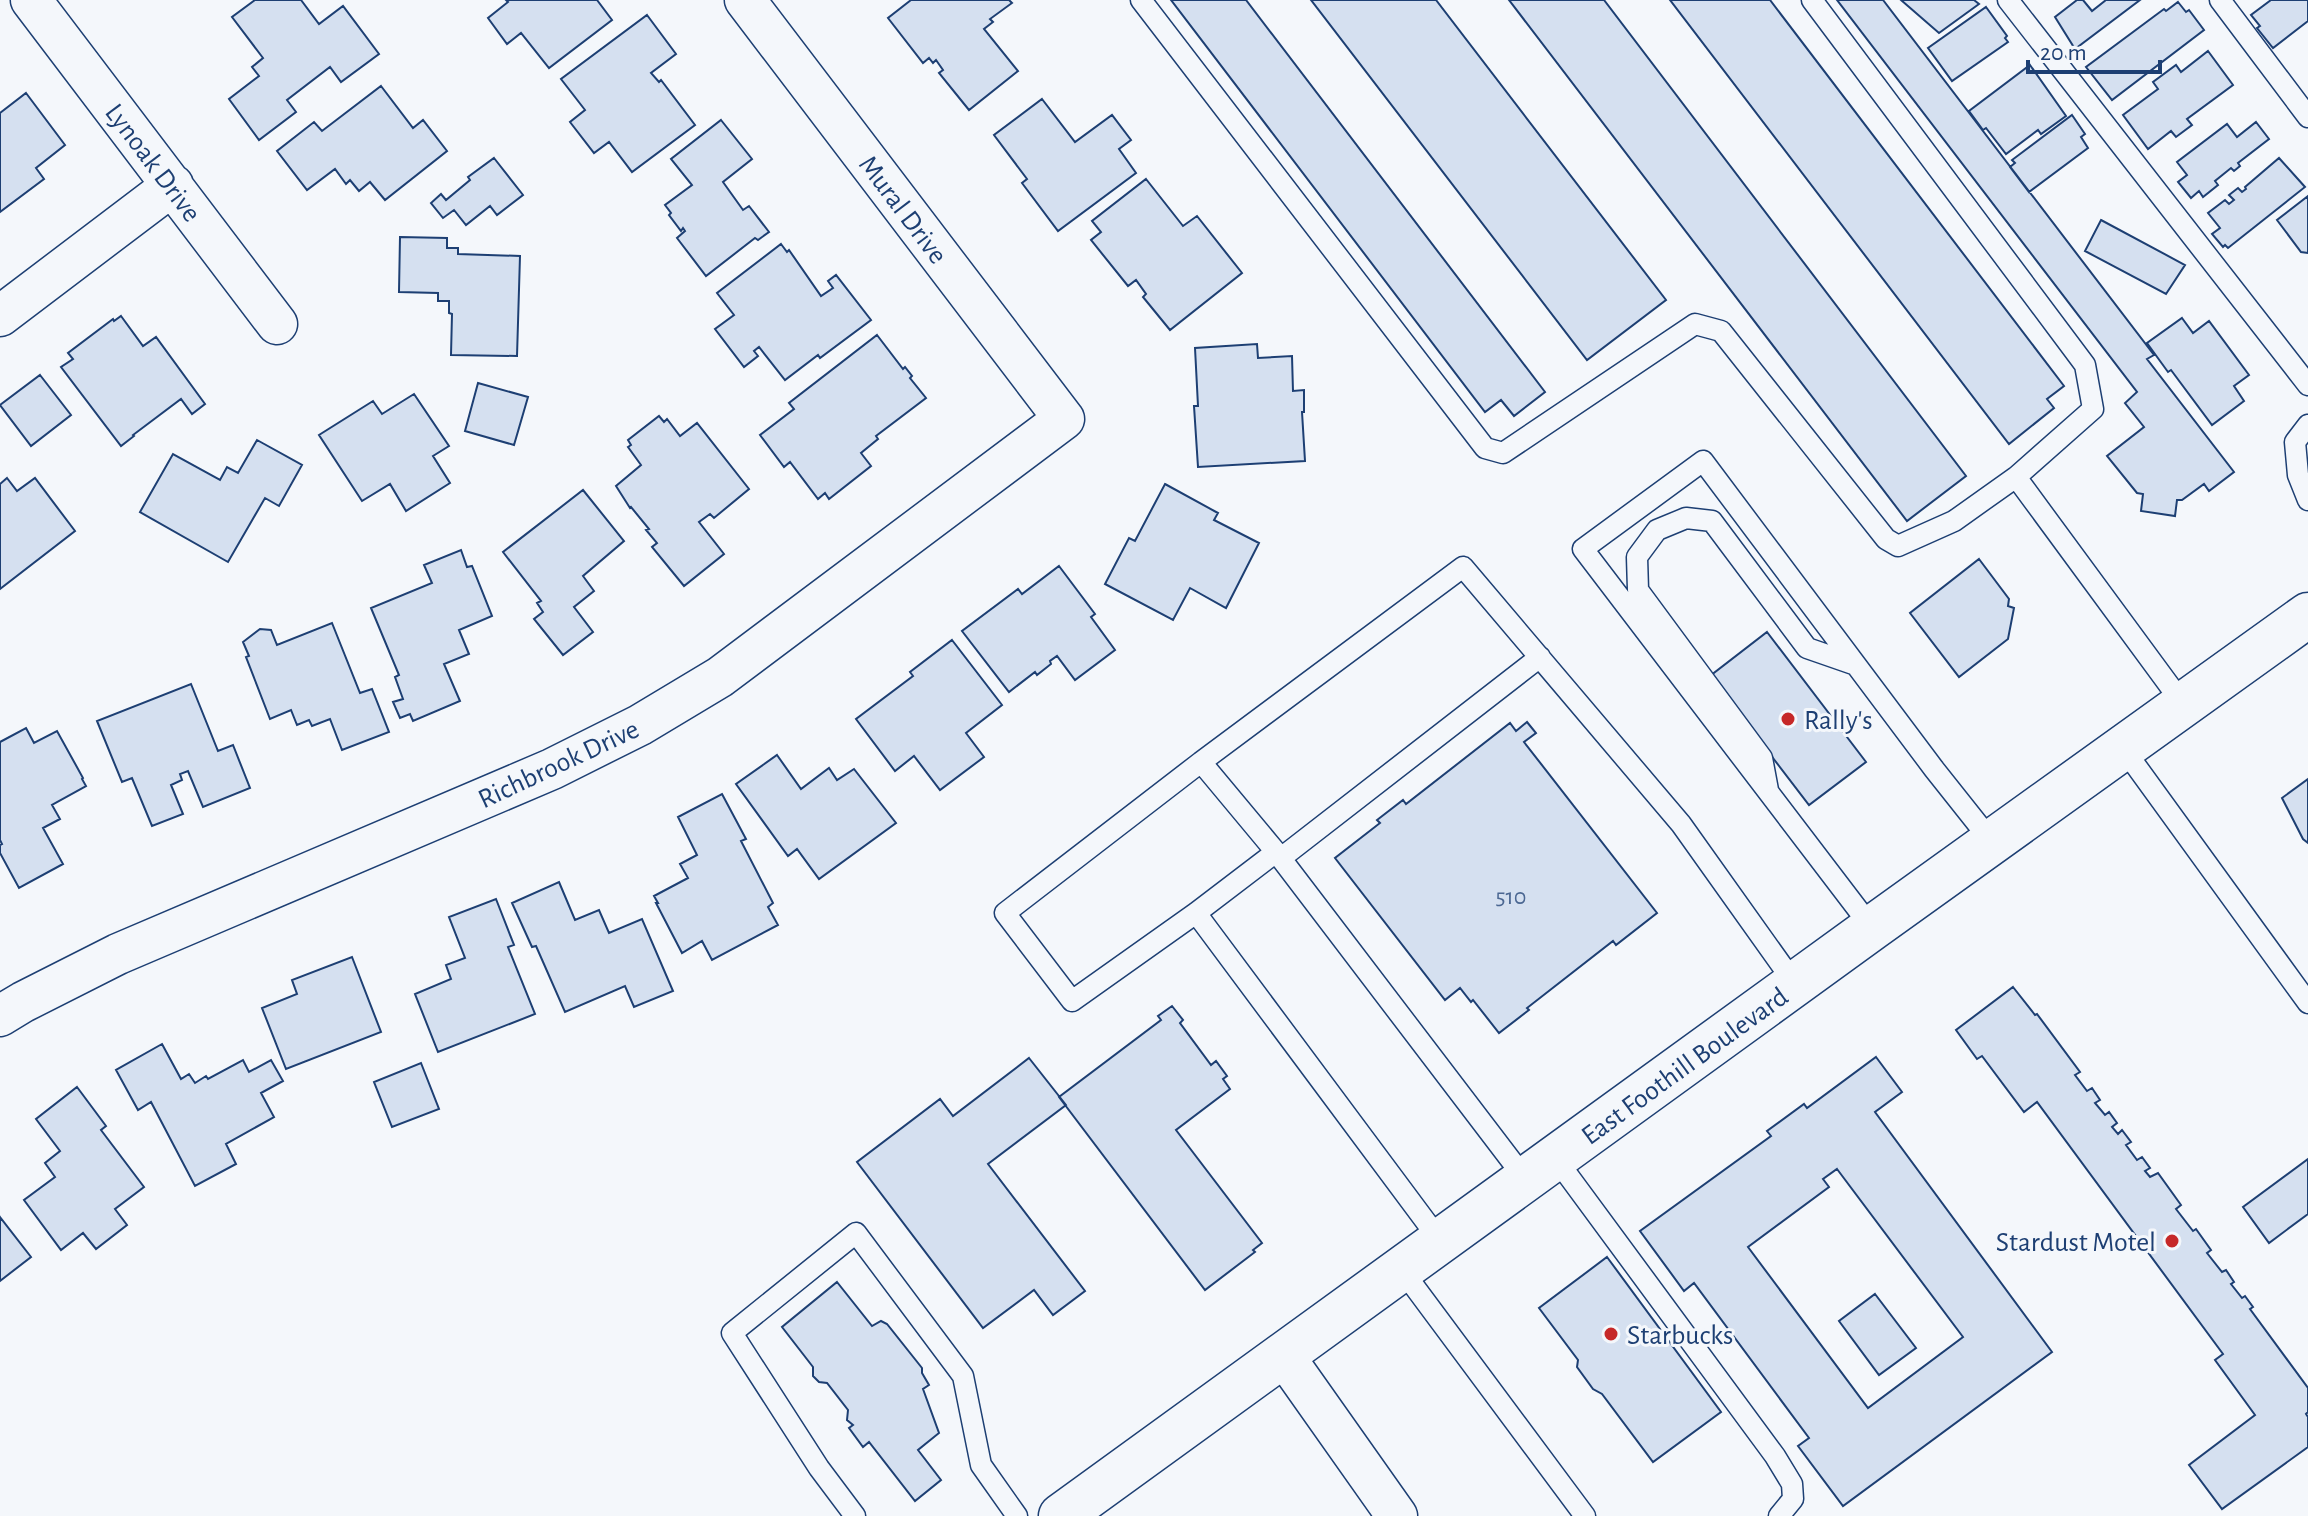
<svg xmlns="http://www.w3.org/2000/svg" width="2308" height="1516" font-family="'Alegreya Sans',sans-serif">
<rect width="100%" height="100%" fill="#f4f7fb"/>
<path fill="#d5e0f0" stroke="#1d3f73" stroke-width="2" fill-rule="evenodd" d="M255,0H301L319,24L343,6L379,54L341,82L330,67L287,100L296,112L259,140L229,99L259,76L252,67L263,58L232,17Z
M506,0H597L612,20L549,68L521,33L507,44L488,18L508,2Z
M911,0H1009L1012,3L990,19L993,22L984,29L1018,71L969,110L939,73L943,70L936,60L933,63L929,58L923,63L888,18Z
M1171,0H1246L1545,392L1514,416L1501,400L1485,412Z
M1311,0H1436L1666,300L1587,360Z
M1509,0H1604L1966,476L1907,521Z
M1670,0H1770L2064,386L2047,399L2054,408L2009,444Z
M1837,0H1883L2154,355L2147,359L2234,472L2209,491L2204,484L2182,500H2177L2175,516L2141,511L2143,494L2137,493L2107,456L2144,427L2125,403L2137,392Z
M1901,0H1974L1979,4L1939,33Z
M2077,0H2083L2092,11L2106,0H2140L2075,49L2055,17Z
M2271,0H2308V21L2273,48L2257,28L2260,26L2251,15Z
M2178,2L2186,12L2189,10L2204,30L2112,100L2086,67L2164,9L2166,11Z
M1986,7L2007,36L2005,38L2008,42L1952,81L1928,48Z
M647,15L676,54L651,73L659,82L661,80L695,125L632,172L609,142L594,153L570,122L585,110L561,79Z
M2208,51L2233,85L2187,119L2192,125L2176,137L2171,131L2148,149L2123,115L2158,89L2153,82L2176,65L2181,72Z
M2030,65L2066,116L2041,134L2038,130L2006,154L1986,128L1983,130L1969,111Z
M381,86L413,128L423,120L447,151L385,200L370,182L359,191L350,180L346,184L335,169L307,190L277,151L314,122L322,131Z
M26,93L65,145L36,168L44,179L0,212V113Z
M1042,99L1075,142L1112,115L1131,140L1119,149L1136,173L1058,231L1022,183L1027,179L994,135Z
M2072,115L2085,134L2081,137L2088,148L2029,192L2010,167L2015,163L2012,160Z
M721,120L752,159L723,182L743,210L749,206L769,232L758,240L755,238L706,276L677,238L685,231L683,228L681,231L669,215L671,213L665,205L692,185L671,159Z
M2256,122L2269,139L2238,163L2240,166L2234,171L2231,168L2215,181L2218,185L2203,197L2199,191L2191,198L2178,182L2187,175L2177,162L2227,124L2237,137Z
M494,158L523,195L497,215L490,206L466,225L454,210L443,218L431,203L441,194L446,200L470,180L468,177Z
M2279,158L2305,187L2228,248L2225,245L2223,247L2212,234L2220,228L2208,213L2225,200L2229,204L2234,200L2229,195L2238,188L2242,192L2246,189L2245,187Z
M1146,179L1183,226L1197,216L1242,273L1170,330L1143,297L1146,294L1136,280L1128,286L1091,240L1101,232L1092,221Z
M2308,196V253L2301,252L2277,220Z
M2101,220L2185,265L2166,294L2085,251Z
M400,237L447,238V248H458V254L520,256L517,356L451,355L452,314L449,313V301H438V293L399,292Z
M781,244L787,252L789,250L821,296L833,288L828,281L836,275L871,320L820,358L818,355L785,380L759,347L754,351L758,356L744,367L715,329L734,315L717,293Z
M121,316L143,346L156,337L205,404L192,414L181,399L133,435L134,436L121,446L61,367L73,359L68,353L113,319L114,321Z
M2182,318L2193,333L2209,321L2249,375L2234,386L2244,401L2212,425L2171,370L2168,372L2147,343Z
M877,335L903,369L905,367L912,376L910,378L926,398L876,436L878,439L861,453L871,466L829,499L825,493L818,499L790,462L784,467L760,435L794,409L789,403Z
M1257,344L1258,358L1292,356L1293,391L1304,390V412H1302L1305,461L1198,467L1194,406H1198L1195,348Z
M40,375L71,415L31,446L0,405Z
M478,383L528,397L514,445L465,431Z
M414,394L449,446L433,456L450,483L406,511L390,484L362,501L319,435L373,401L382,414Z
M659,416L664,422L667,419L680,436L697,423L749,489L714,518L710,514L699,522L724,554L684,586L652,547L657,543L646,530L649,529L631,507L630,508L616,486L641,465L628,447L631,445L628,440Z
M257,440L302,465L279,506L265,498L228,562L140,512L173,454L220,480L227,467L238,473Z
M7,478L17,491L35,478L75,531L0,589V484Z
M1165,484L1218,513L1214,520L1259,543L1226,608L1190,588L1173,620L1105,584L1129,538L1135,541Z
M583,490L624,541L583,576L594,591L574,607L593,632L563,655L534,619L543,612L537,603L541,601L503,552Z
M461,550L467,567L472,566L492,616L459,630L469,654L444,664L460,701L413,721L410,714L400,718L393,702L403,699L395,677L399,675L371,608L432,583L424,565Z
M1979,559L2009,599L2008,606L2014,608L2008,639L1959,677L1910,613Z
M1059,566L1095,614L1091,617L1115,650L1075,680L1057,656L1050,661L1051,664L1037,675L1035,672L1009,692L962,631L1018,589L1022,594Z
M332,623L360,693L372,689L389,732L342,750L330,719L312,726L309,720L297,725L291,710L270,719L246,657L249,656L243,642L260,629L271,630L277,645Z
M1767,632L1866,762L1809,805L1710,676Z
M952,640L1002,705L966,733L984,757L940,790L914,756L895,771L856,719L913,676L910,672Z
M191,684L218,751L233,745L250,788L203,807L188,771L180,774L182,780L171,785L183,814L152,826L132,778L122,782L97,721Z
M1527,722L1536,733L1524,742L1657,913L1616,945L1613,941L1527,1008L1529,1010L1499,1033L1473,1000L1471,1002L1460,988L1445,1000L1335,858L1380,823L1377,820L1403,800L1406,804L1510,723L1516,731Z
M26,728L34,743L57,731L83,778L82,779L86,786L52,805L60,819L43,828L63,864L19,888L0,853V845L2,844L0,840V742Z
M777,755L801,789L829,768L837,780L854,769L896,823L819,879L797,849L788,856L736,784Z
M2308,779V843L2303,839L2282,798Z
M722,794L746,839L741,841L773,903L768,907L778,925L712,960L702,941L682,953L656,903H658L654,896L688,878L680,864L697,855L678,817Z
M559,882L575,920L599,910L609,933L642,919L673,991L634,1007L625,986L565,1012L536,946L532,947L512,903Z
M496,899L514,945L508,947L535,1014L438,1052L415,994L451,979L446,965L465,958L449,917Z
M352,957L381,1032L286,1069L262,1008L297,994L292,980Z
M2013,987L2035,1015L2037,1014L2080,1072L2075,1075L2087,1091L2092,1088L2100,1100L2095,1103L2105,1115L2109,1112L2117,1123L2112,1127L2118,1134L2122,1130L2131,1142L2126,1145L2137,1160L2142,1157L2150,1168L2145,1171L2150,1177L2158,1173L2181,1205L2176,1209L2193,1231L2196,1229L2211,1250L2207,1253L2222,1272L2226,1270L2234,1282L2231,1284L2242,1298L2245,1296L2253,1307L2250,1309L2308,1388V1412L2306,1414L2308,1417V1447L2222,1509L2189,1465L2255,1415L2215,1360L2223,1354L2037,1102L2024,1112L1982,1056L1977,1059L1956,1030Z
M1172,1006L1183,1020L1180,1023L1211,1065L1216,1061L1227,1076L1223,1079L1230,1089L1176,1130L1262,1243L1253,1250L1255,1252L1205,1290L1059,1097L1161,1020L1158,1016Z
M162,1044L181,1079L189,1074L195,1083L206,1076L208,1079L243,1060L249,1072L271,1060L283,1081L261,1093L274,1117L226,1144L236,1164L195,1186L151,1102L138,1110L116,1070Z
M1876,1057L1902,1092L1875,1112L2052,1352L1843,1506L1798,1446L1809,1438L1694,1283L1684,1291L1640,1231L1771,1136L1767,1131L1804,1104L1807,1108ZM1837,1169L1963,1337L1868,1408L1748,1247L1829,1187L1823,1179Z
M1029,1058L1066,1105L988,1164L1085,1291L1053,1315L1034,1290L983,1328L857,1162L940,1099L953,1116Z
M421,1063L439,1109L392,1127L374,1082Z
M77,1087L106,1126L101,1130L144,1187L115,1209L127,1225L96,1249L83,1233L61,1250L24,1200L55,1177L45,1163L60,1151L36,1119Z
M2308,1159V1214L2269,1243L2243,1207Z
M0,1217L31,1257L0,1281Z
M1607,1257L1721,1412L1653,1462L1602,1394L1593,1389L1577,1367L1578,1360L1539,1308Z
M837,1282L872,1326L881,1321L887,1324L922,1368V1373L929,1385L923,1389L939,1433L918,1450L941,1480L915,1501L869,1442L863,1447L849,1428L853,1425L847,1420L848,1410L827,1383L819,1382L813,1376V1367L782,1327Z
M1875,1294L1916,1348L1879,1375L1839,1321Z"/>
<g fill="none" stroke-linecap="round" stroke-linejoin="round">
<defs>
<path id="lane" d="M1141,0L1485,448L1503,453L1695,324L1721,331L1886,539L1898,546L1954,521L2016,477L2093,409L2085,365L1812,0
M2008,0L2308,385
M2220,0L2308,117
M2308,425L2295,442L2298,475L2308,500
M2016,477L2183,704
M2123,748L2308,1003
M1201,762L1005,913L1072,1001L1196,913L1276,852
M1768,790L1762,758L1638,590L1637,557L1657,530L1686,518L1712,521L1807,648L1856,665
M1281,858L1540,657
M1196,913L1441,1242
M1872,928L1583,549L1703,461L1934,769L1992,842
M1556,1159L1775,1456L1792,1484L1793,1499L1779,1516
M1526,1180L1276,852L1201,762L1463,567L1681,824L1795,984
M1402,1270L1585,1516
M855,1516L819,1468L732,1333L856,1233L963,1376L981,1465L1017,1516"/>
<path id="street" d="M31,0L277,324
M0,316L173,185
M0,1016L23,1002L118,954L552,769L640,725L720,677L1064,419L745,0
M1284,1356L1397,1516"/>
<path id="primary" d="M1061,1516L1872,928L2308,615"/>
</defs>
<use href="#lane" stroke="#1d3f73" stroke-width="23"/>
<use href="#street" stroke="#1d3f73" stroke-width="43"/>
<use href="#primary" stroke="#1d3f73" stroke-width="47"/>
<use href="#lane" stroke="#f4f7fb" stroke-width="20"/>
<use href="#street" stroke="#f4f7fb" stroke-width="40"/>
<use href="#primary" stroke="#f4f7fb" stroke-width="44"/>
</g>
<g fill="#c62828" stroke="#f4f7fb" stroke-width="3">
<circle cx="1788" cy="719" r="8"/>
<circle cx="2172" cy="1241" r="8"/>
<circle cx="1611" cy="1334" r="8"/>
</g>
<g text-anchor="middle" stroke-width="6" stroke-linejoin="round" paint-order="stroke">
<g font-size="24" fill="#4b6792">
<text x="1511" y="904">510</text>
</g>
<g font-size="28" fill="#1d3f73" stroke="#f4f7fb">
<text transform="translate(154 162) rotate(53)" y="10">Lynoak Drive</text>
<text transform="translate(904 209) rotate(53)" y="10">Mural Drive</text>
<text transform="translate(558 763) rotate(-25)" y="10">Richbrook Drive</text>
<text transform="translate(1684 1065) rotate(-36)" y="10">East Foothill Boulevard</text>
</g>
<g font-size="28" fill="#1d3f73" stroke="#f4f7fb" text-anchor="start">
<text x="1804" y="729">Rally's</text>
<text x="2156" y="1251" text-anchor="end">Stardust Motel</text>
<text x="1627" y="1344">Starbucks</text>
</g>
</g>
<path d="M2028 60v12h132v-12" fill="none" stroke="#1d3f73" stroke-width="4"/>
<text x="2040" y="60" font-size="24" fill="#1d3f73" stroke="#f4f7fb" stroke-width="6" paint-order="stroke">20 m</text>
</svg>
